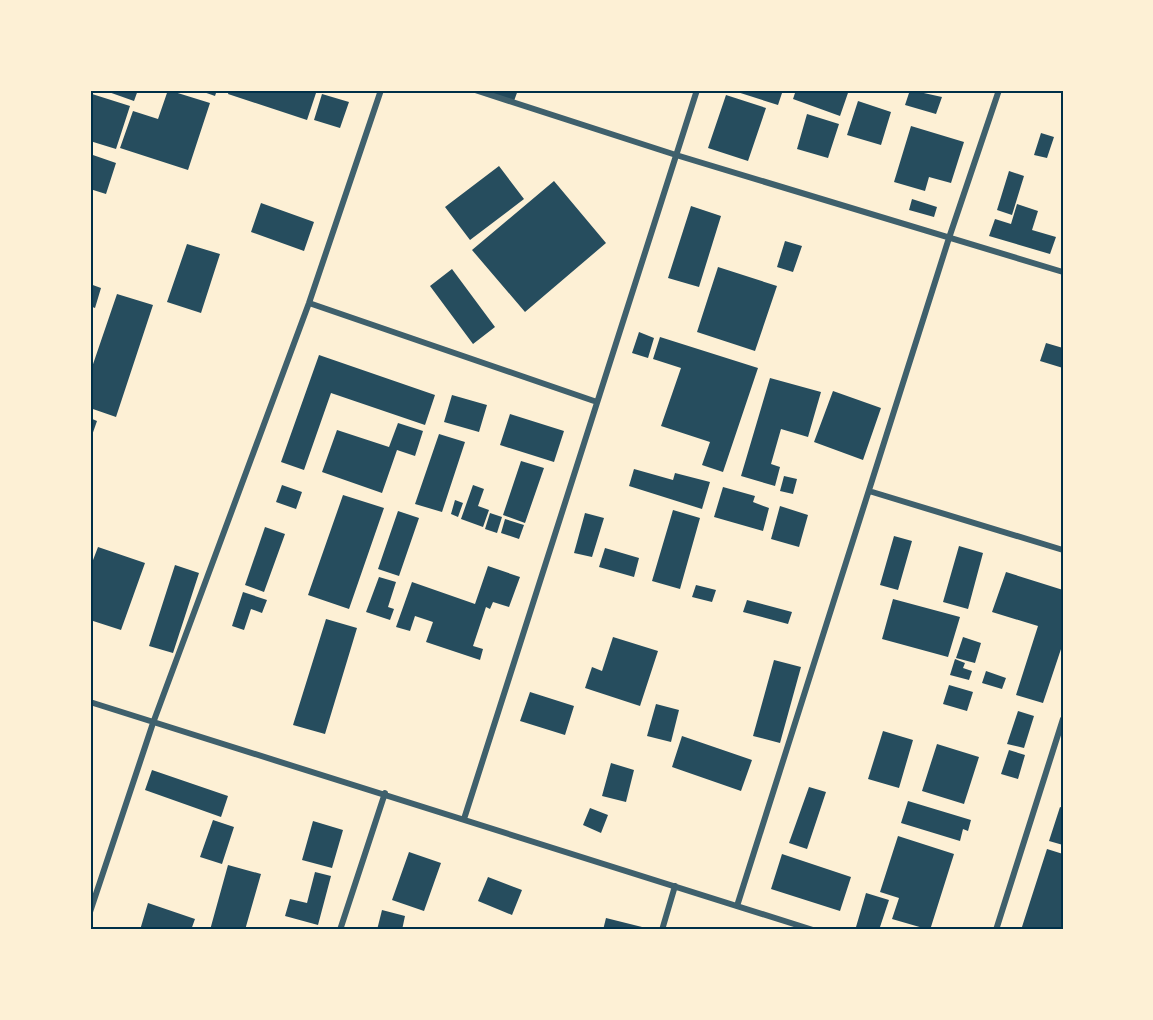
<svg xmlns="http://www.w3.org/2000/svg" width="1153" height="1020" font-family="'Golos Text',sans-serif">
<rect width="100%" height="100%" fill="#fdf0d5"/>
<path fill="#264d5e" d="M103,90H138L134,101Z
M168,90L210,103L188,170L120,148L133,111L158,119Z
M198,90H217L215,96Z
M229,90H317L307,120L228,94Z
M483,90H518L514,101Z
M731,90H783L778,105Z
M796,90H849L840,116L793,99Z
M910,90L942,97L936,114L905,105Z
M92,94L130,106L116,149L90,141Z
M322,94L349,102L340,128L314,120Z
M726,95L766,108L748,161L708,148Z
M858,101L891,112L881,145L847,135Z
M807,114L839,124L828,158L797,149Z
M911,126L964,142L951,183L929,177L925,191L894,182Z
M1041,133L1054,137L1047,158L1034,155Z
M90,154L116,163L106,194L90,189Z
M499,166L524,199L470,240L445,207Z
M1009,171L1024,176L1012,215L997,210Z
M554,181L606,243L525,312L472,250Z
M912,199L937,207L934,217L909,210Z
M261,203L314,222L304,251L251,232Z
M1017,204L1038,211L1032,230L1056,237L1050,254L989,236L995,219L1011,224Z
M691,206L721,216L699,287L668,278Z
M785,241L802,246L793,272L777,267Z
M187,244L220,254L201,313L167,302Z
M718,267L777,286L755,351L697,332Z
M452,269L495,327L473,344L430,286Z
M90,284L101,288L95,308L90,306Z
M117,294L153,305L116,417L90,408V373Z
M639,332L654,338L648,358L632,353Z
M660,337L758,368L723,472L702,465L710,442L661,426L681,368L653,359Z
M1046,343L1063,348V368L1040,361Z
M319,355L435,395L425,425L331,393L304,470L281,462Z
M770,378L821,392L808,437L781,429L771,464L780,467L775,486L741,476Z
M833,391L881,408L863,460L814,442Z
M452,395L487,405L479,432L444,422Z
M510,414L564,431L554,462L500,445Z
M90,418L97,421L90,441Z
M398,423L423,431L415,456L397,450L382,493L322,472L337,430L389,447Z
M439,434L465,442L442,512L415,504Z
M521,461L544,468L525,523L503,515Z
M634,469L673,480L675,473L710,482L702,509L629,486Z
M784,476L797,479L793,494L780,491Z
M282,485L302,492L296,509L276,502Z
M473,485L484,489L478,506L489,510L483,527L461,519Z
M723,487L755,496L753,502L769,508L763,531L714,517Z
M343,495L384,508L349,609L308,595Z
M455,500L463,503L458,517L451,514Z
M780,506L808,515L799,547L771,539Z
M673,510L700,518L680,589L652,581Z
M398,511L419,518L399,576L378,569Z
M490,513L502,517L497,533L485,529Z
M585,513L604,518L592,557L574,553Z
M505,519L524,525L519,539L501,533Z
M265,527L285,534L264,592L245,585Z
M894,536L912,541L898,590L880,585Z
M959,546L983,553L968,609L943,602Z
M98,547L145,563L121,630L90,620V568Z
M605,548L639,558L634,577L599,567Z
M175,565L199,573L173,653L149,646Z
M488,566L520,577L509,607L493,602L490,609L486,607L473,646L483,649L480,660L426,642L433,622L415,616L410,631L396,627L412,582L475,604Z
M1006,572L1063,590V643L1043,703L1016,695L1038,626L992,612Z
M379,577L396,582L388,607L394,609L390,620L366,612Z
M696,585L716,590L712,602L692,597Z
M243,592L267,600L262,613L251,609L244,630L232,626Z
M893,599L960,617L948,657L882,639Z
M747,600L792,612L788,624L743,612Z
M326,619L357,628L325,734L293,725Z
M613,637L658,651L640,706L585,688L592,667L602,671Z
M963,637L981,643L975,663L956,658Z
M955,659L965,663L963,668L972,671L969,680L950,675Z
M774,660L801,667L780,743L753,736Z
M986,671L1006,678L1002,689L982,683Z
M949,685L973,692L967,711L943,704Z
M530,692L574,706L565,735L520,721Z
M656,704L679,710L671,742L647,736Z
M1018,711L1034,716L1024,748L1007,744Z
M883,731L913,740L899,788L868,779Z
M682,736L752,760L741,791L672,767Z
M937,744L979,757L964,804L922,791Z
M1009,750L1025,755L1018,779L1001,774Z
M611,763L634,770L626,802L602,796Z
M152,770L228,796L221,817L145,790Z
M809,787L826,792L807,849L789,843Z
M908,801L971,820L968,831L963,829L960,841L901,823Z
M1060,807L1063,808V845L1049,841Z
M590,808L608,815L601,833L583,825Z
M213,820L234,827L222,864L200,857Z
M313,821L343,830L332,868L302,860Z
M898,836L954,854L930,930L892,919L899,898L880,892Z
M1047,849L1063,854V930H1021Z
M409,852L441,863L424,911L392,900Z
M782,854L851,877L840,911L771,889Z
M228,865L261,874L245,930H210Z
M315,872L331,876L318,925L285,916L290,899L307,903Z
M488,877L522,890L512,915L478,901Z
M866,893L889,900L879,930L856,927Z
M148,903L195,919L191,930H140Z
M382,910L405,916L402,930H377Z
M606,918L646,928V930H603Z"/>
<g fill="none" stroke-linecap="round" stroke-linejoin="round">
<path stroke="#3f606c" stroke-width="6" d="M475,90L676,155L1063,272
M309,303L597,402
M869,491L1063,550
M90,702L813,930
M464,819L697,90
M737,906L949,238L999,90
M90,912L153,723L309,303L381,90
M340,930L385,793
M662,930L675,886
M996,930L1063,719"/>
</g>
<rect width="1153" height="1020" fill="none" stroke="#fdf0d5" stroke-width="183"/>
<rect x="92" y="92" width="970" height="836" fill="none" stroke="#003049" stroke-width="2"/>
</svg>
